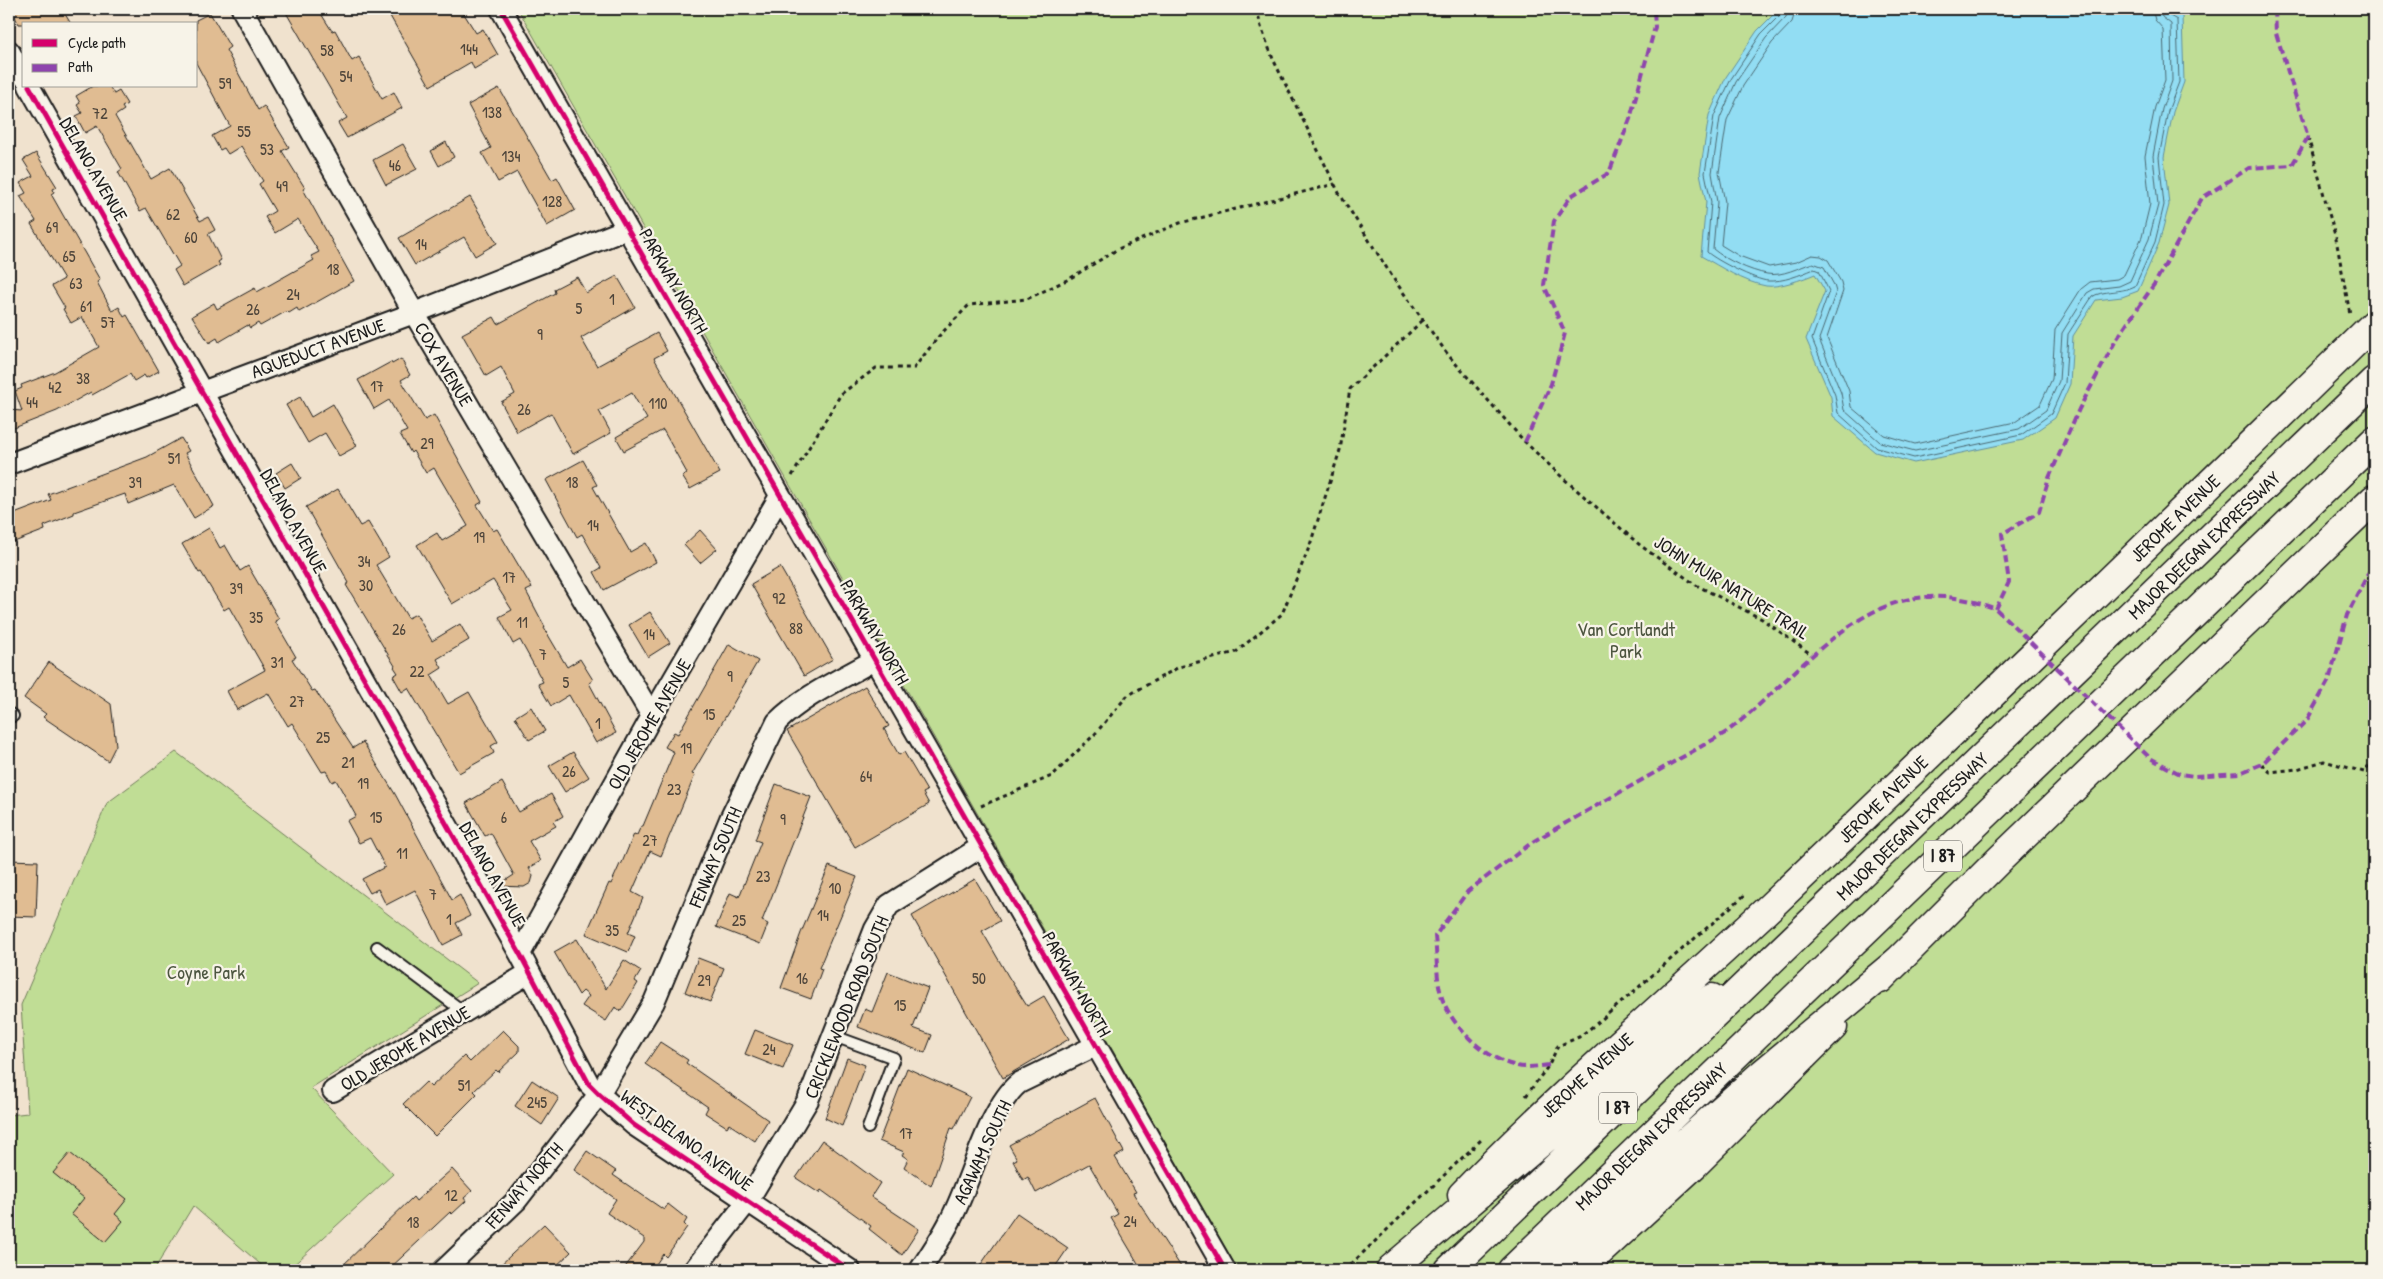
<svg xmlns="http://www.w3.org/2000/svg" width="2383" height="1279" font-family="'Patrick Hand',sans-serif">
<rect width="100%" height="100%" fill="#f0e2ce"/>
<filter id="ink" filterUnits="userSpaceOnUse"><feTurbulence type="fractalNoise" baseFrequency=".02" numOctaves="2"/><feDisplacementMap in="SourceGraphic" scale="10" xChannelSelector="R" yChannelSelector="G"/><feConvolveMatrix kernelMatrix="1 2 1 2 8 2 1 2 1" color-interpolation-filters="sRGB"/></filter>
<g filter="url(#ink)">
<path fill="#c0dd95" stroke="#6e7c58" d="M518,9H2374V1270H1238Z
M176,752L478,983L311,1088L393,1174L288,1270H267L193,1206L154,1270H9V1115L28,1113L21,1005L107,803Z"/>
<path fill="#92ddf3" stroke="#63909d" d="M1779,9H2166L2182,16L2184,82L2173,112L2164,157L2169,205L2159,243L2138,291L2122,297L2096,300L2073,336L2070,384L2055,418L2023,440L1914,463L1875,452L1833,416L1831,397L1806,339L1825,291L1815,274C1803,279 1779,288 1766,286C1743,282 1721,267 1701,256L1706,202L1700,173L1709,115L1726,77L1757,31Z"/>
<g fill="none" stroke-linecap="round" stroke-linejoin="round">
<path stroke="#4b6972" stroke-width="1" d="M1782,9L1781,14L1761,34L1731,79L1714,116L1705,173L1711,202L1707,252C1717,261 1755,280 1768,281C1783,282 1800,275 1814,269L1819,271L1829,291L1812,339L1835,395L1838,413L1877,448L1914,458L2021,435L2051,414L2065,383L2068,334L2092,297C2101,290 2122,293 2135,286L2155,242L2164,205L2159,157L2168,111L2179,82L2177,20L2168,15L2166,9
M1789,9L1786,17L1766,38L1736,82L1720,118L1712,173L1717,202L1713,249C1726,260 1750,271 1767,274C1782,277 1799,267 1813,263L1824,267L1834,285L1836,292L1819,339L1841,393L1844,410L1880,442L1915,451L2019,429L2046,410L2059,381L2062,333L2087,293L2094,289L2119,286L2130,281L2149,239L2158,205L2153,156L2162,109L2172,81L2171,24L2162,17L2159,9
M1796,9L1792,22L1772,43L1743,86L1727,120L1719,172L1725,202L1721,245L1739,256L1769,267L1796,262L1812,255L1821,256L1828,260L1841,282L1843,291L1827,338L1849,391L1851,407L1884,435L1915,444L2015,422L2040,405L2052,379L2055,330L2081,289L2090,282L2117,279L2124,275L2142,237L2150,204L2145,156L2155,107L2165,80L2163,29L2155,20L2152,9"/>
</g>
<path fill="#e0bc92" stroke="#1c1c1c" d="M10,9H62L71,24H19Z
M284,9H318L332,31L335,30L352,61L359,57L382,99L394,92L402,108L347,138L338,123L347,118Z
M386,9H461L476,33L483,29L498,55L474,69L471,62L430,86Z
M210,13L230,47L226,50L258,110L264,106L289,147L282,151L305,188L303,189L354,281L299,312L297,308L289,313L287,311L260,326L258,323L250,328L248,325L219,342L217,338L209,343L192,316L214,303L217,309L255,288L257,292L314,260L311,256L319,252L298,219L275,233L265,217L275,211L259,184L263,181L241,146L228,154L224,148L220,150L212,136L230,126L196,63V20Z
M93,86H109L114,94L119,91L127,104L122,107L124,110L115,116L151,179L170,168L200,221L208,217L215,230L208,234L221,260L218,262L220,265L183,286L174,270L180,266L146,208L140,211L118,172L122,169L97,126L85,133L76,116L82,113L77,105L80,103L76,96Z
M499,88L552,180L557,177L575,210L547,226L517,172L498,182L482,153L491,148L468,105Z
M446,142L454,157L439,166L431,151Z
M403,144L417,169L386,185L373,160Z
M36,153L57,187L53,189L54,192L51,194L100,280L97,282L112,311L119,307L124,317L127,315L159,371L146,378L144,375L134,381L130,374L92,395L91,392L57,411L9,430V410L22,411L15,391L22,388L21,385L55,372L99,347L82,317L71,323L63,309L65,308L52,286L64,279L31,224L36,221L20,196L26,193L20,183L33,176L23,160Z
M470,197L497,243L475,256L464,237L415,265L399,238Z
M617,276L635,307L581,338L597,366L657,333L667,351L654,358L720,473L690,489L682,476L687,473L663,430L624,451L616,437L647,419L632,393L599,411L611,433L573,454L551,413L517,432L501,402L515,394L501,367L486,376L462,334L494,317L498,324L555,293L554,289L577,277L586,293Z
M401,359L410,375L401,380L425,420L434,415L482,502L477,505L493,531L497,529L532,588L526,591L545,627L544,628L567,667L580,659L593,680L589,683L616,733L596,743L569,695L551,706L538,684L543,682L520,640L513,644L499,617L512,610L493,580L452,604L417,545L437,533L442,541L468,526L434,468L426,473L413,451L411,453L400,434L407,431L389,400L374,409L358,380L391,362L392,364Z
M300,397L311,417L333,404L357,446L339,456L325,433L308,443L286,405Z
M181,438L189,451L185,453L214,506L194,518L174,485L128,504L125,494L74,512V514L44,526L45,530L9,544V516L51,500L48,494L147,457Z
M583,460L597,485L593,487L630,552L646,543L656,562L604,590L594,572L601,568L582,534L577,537L546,480Z
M292,463L301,478L285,488L276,473Z
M338,489L360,526L368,522L389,557L376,565L408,618L416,614L432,641L460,624L469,640L437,659L442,668L431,675L448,704L469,692L498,742L491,746L494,753L459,773L408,688L402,692L393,676L398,673L394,667L395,666L346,585L349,583L306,507Z
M209,528L220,548L225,545L240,571L248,566L279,619L275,621L296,657L292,659L312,691L315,690L353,748L363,742L395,794L452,900L460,895L470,916L456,923L462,935L443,945L415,890L386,905L378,889L370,893L362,879L385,867L370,838L359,843L347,821L356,816L336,780L332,782L326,771L322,772L292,723L288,726L268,693L237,710L227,691L265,670L229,607L224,610L201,572L199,573L182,544Z
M700,530L717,549L700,563L684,545Z
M780,567L833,659L804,676L751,584Z
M650,612L670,643L648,657L629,625Z
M729,644L758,661L692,774L695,775L661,856L650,851L632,892L643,898L628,933L635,936L628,952L586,934L609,883L611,884L620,864L621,865L634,834L637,835L641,826H643L674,752L665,747L674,732L678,734Z
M49,662L111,704L116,745L108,761L43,717L46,714L24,698Z
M865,686L889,726L884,729L899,755L904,752L927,791L923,793L929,804L855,847L787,731Z
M531,707L545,731L529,740L515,717Z
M573,752L589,777L565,792L549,766Z
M502,782L519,812L551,794L563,816L553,822L556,826L529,841L541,861L529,868L533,876L531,883L524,887L497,886L514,875L491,833L485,836L466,803Z
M776,784L811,797L762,921L768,924L760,944L716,927L730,893L739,897L761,842L755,840Z
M9,860L38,861L36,917L9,916Z
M829,866L857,877L819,968L822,969L811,999L781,988L801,933Z
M975,879L1000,921L982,931L1008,976L1027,1006L1044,996L1069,1039L1003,1078L912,916Z
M577,939L606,989L624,960L641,971L635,981L638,983L621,1011L615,1007L606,1021L582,1006L589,996L583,991L579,995L554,952Z
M698,958L724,968L710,1002L685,992Z
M888,972L928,988L913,1028L932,1035L925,1053L858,1027L865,1009L872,1012Z
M503,1030L519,1046V1052L498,1072L496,1070L474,1091L477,1094L435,1136L403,1104L426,1082L431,1087L464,1056L470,1062Z
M755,1030L793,1045L783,1069L745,1054Z
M660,1042L688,1060L686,1063L768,1120L755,1141L729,1124L727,1127L705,1113L708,1107L645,1064Z
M847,1058L865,1065L842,1126L825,1118Z
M907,1068L970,1097L954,1129L951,1128L931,1186L904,1167L908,1159L902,1155L904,1152L879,1141Z
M532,1080L559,1098L542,1125L515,1106Z
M1095,1098L1124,1152L1115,1157L1136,1192L1133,1193L1183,1270H1142L1111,1218L1118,1214L1089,1164L1036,1193L1028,1177L1023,1180L1013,1161L1017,1159L1009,1145Z
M822,1140L880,1183L871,1197L919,1229L902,1255L869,1229L871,1226L821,1190L819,1193L796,1178Z
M587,1151L616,1171L613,1175L664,1210L668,1204L687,1219L684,1224L687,1227L666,1257L663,1254L652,1270H623L644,1242V1238L607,1213L616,1199L574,1170Z
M70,1153L127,1199L115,1214L123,1221L105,1242L71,1214L84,1198L53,1173Z
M452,1169L472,1191L464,1198L466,1201L452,1214L450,1212L388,1270H338L413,1197L416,1201Z
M1017,1213L1068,1248L1053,1270H977Z
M544,1224L571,1252L552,1270H495Z"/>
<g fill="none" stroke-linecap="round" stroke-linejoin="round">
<defs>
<path id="lane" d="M9,713L13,716
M377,947L464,1012
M834,1036L894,1058L868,1128"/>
<path id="street" d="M242,9L414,313L652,716
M501,9L1225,1270
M9,51L24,77
M29,86L520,954L589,1084L599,1094L634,1125L850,1270
M9,464L414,313L627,229
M520,954L652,716L780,496
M333,1091L529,973
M444,1270L517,1200L599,1094L654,1002L730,819L777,722C804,695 842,679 874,660
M694,1270L747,1202L808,1100L875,929L889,905L981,847
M920,1270C931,1253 943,1236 952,1217C971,1181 989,1107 1019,1083L1095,1046"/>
<path id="secondary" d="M1880,979L1999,860L2374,499
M1462,1195C1560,1093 1669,1002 1772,905C1974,713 2174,519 2374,324
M1580,1270L1694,1165L1833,1027"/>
<path id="highway" d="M1391,1269L1612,1082L1672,1026L1712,998
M1449,1270L2374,381
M1512,1270L2374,441
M1542,1270L1763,1073L1898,961"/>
</defs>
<use href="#lane" stroke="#1c1c1c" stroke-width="14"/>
<use href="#street" stroke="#1c1c1c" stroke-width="24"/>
<use href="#secondary" stroke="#1c1c1c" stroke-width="31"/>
<use href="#highway" stroke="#1c1c1c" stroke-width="31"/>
<path stroke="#1c1c1c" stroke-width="3" stroke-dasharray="4 4" stroke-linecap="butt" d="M1257,9L1261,27L1273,59L1339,193L1395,281L1449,356L1525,442L1563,478L1641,546L1696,585L1762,619L1812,655
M2308,137L2336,239L2350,314
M792,476L841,394L876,368H914L939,336L969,305L1027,299L1069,279L1118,249L1180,223L1335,184
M2262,764L2270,772L2297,769L2324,761L2364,772L2369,765L2374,763
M981,806L1052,776L1095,734L1127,696L1179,667L1236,652L1282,614L1310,545L1340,450L1350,389L1422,321
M1526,1096L1549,1065L1558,1046L1579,1037L1601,1020L1747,893
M1345,1270L1482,1139"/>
<use href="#lane" stroke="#f7f3e8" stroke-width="10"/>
<use href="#street" stroke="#f7f3e8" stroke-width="20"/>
<use href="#secondary" stroke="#f7f3e8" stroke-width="28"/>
<use href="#highway" stroke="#f7f3e8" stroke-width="28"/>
<path stroke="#8e44ad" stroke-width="4" stroke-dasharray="8 4" stroke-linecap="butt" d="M1525,442L1551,384L1565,333L1544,285L1554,221L1571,196L1609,173L1630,119L1655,27L1654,9
M1996,609L2009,582L2002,534L2039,512L2049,478L2079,409L2116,340L2155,283L2202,198L2249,168L2292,165L2308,137L2276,33L2275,9
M1549,1065C1541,1066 1533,1067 1525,1067C1491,1065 1453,1029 1442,998C1436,979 1437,955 1435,936L1468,891L1534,841L1725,733C1812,668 1871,560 1996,609L2150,758L2180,774L2194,776L2240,773L2262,764L2307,720L2329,680L2347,615L2374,562"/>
<defs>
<path id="cycleway" d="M501,9L1225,1270
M29,86L520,954L589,1084L599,1094L634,1125L850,1270"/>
</defs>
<use href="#cycleway" stroke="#f7f3e8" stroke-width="8"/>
<use href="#cycleway" stroke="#d6006c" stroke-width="5"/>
</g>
</g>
<g text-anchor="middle" stroke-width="4.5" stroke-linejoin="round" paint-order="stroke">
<g font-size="16" fill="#4d443a">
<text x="469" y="55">144</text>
<text x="327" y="56">58</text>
<text x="346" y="82">54</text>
<text x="225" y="89">59</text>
<text x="492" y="118">138</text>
<text x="100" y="119">72</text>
<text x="244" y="137">55</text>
<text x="267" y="155">53</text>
<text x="511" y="162">134</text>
<text x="395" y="171">46</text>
<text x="282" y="192">49</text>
<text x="552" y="207">128</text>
<text x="173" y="220">62</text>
<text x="52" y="233">69</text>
<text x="191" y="243">60</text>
<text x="421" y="250">14</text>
<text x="69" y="262">65</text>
<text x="333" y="275">18</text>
<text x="76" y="289">63</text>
<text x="293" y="300">24</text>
<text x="612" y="305">1</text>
<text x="86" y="312">61</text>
<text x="579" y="314">5</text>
<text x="253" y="315">26</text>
<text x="108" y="328">57</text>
<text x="540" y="340">9</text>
<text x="83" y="384">38</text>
<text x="377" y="392">17</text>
<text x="55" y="393">42</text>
<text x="32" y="408">44</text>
<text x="658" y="409">110</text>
<text x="524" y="415">26</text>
<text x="427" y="449">29</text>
<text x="174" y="464">51</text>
<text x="135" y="488">39</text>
<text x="572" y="488">18</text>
<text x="593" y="531">14</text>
<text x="479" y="543">19</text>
<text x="364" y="567">34</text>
<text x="509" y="583">17</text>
<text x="366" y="591">30</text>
<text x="236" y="594">39</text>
<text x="779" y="604">92</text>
<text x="256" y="623">35</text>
<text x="522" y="628">11</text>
<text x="796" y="634">88</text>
<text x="399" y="635">26</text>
<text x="649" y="640">14</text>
<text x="543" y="660">7</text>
<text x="277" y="668">31</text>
<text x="417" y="677">22</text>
<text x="730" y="682">9</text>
<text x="566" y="688">5</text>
<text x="297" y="707">27</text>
<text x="709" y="720">15</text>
<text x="598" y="729">1</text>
<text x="323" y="743">25</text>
<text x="686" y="754">19</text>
<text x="348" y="768">21</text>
<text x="569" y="777">26</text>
<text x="866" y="782">64</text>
<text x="363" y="789">19</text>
<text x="674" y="795">23</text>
<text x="376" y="823">15</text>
<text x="504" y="823">6</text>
<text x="783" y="825">9</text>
<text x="650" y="846">27</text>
<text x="402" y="859">11</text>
<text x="763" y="882">23</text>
<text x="835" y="894">10</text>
<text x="433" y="900">7</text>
<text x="823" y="921">14</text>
<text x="449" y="925">1</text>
<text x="739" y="926">25</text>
<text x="612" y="936">35</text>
<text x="802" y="984">16</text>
<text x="979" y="984">50</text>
<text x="704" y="986">29</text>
<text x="900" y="1011">15</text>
<text x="769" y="1055">24</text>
<text x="464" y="1091">51</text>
<text x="537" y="1108">245</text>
<text x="906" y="1139">17</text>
<text x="451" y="1201">12</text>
<text x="1130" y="1227">24</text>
<text x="413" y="1228">18</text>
</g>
<g fill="#f7f3e8" stroke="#5e5c59" stroke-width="1">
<rect x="1924" y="840.5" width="38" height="31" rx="4"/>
<rect x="1599" y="1092.5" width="38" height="31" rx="4"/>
</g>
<g font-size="18" font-weight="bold" fill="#1c1c1c">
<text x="1943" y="862">I 87</text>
<text x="1618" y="1114">I 87</text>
</g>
<g font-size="19" fill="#1c1c1c" stroke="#f7f3e8">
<text transform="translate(94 169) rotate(60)" y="7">DELANO AVENUE</text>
<text transform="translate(674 281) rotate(60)" y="7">PARKWAY NORTH</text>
<text transform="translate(318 348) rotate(-20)" y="7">AQUEDUCT AVENUE</text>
<text transform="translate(444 364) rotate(59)" y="7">COX AVENUE</text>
<text transform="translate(2175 518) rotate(-44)" y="7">JEROME AVENUE</text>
<text transform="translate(294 521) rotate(61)" y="7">DELANO AVENUE</text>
<text transform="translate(2204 545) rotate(-44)" y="7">MAJOR DEEGAN EXPRESSWAY</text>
<text transform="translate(1732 587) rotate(32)" y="7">JOHN MUIR NATURE TRAIL</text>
<text transform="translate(875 632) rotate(60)" y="7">PARKWAY NORTH</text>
<text transform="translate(649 724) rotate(-60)" y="7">OLD JEROME AVENUE</text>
<text transform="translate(1883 799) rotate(-44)" y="7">JEROME AVENUE</text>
<text transform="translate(1912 826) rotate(-44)" y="7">MAJOR DEEGAN EXPRESSWAY</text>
<text transform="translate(715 857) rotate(-67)" y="7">FENWAY SOUTH</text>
<text transform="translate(493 874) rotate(61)" y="7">DELANO AVENUE</text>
<text transform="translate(1077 984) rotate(60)" y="7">PARKWAY NORTH</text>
<text transform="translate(846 1007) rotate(-68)" y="7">CRICKLEWOOD ROAD SOUTH</text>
<text transform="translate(405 1048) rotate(-31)" y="7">OLD JEROME AVENUE</text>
<text transform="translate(1587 1075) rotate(-42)" y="7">JEROME AVENUE</text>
<text transform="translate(1651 1136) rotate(-44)" y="7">MAJOR DEEGAN EXPRESSWAY</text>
<text transform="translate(687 1140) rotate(36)" y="7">WEST DELANO AVENUE</text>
<text transform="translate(982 1152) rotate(-65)" y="7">AGAWAM SOUTH</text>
<text transform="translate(524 1185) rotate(-49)" y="7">FENWAY NORTH</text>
</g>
<g font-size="19" fill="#4d5640" stroke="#f7f3e8">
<text x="1626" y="636">Van Cortlandt<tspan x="1626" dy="22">Park</tspan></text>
<text x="206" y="979">Coyne Park</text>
</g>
</g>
<rect width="2383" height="1279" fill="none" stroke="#f7f3e8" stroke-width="30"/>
<rect x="15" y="15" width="2353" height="1249" fill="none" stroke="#1c1c1c" stroke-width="2" filter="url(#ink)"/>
<rect x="22" y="22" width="175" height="65" fill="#f7f3e8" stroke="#9f9d96"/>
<rect x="32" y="39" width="25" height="8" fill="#d6006c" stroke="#9f9d96"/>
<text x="68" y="48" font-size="15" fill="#1c1c1c">Cycle path</text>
<rect x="32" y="64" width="25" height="8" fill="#8e44ad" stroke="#9f9d96"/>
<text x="68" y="72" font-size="15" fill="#1c1c1c">Path</text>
</svg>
